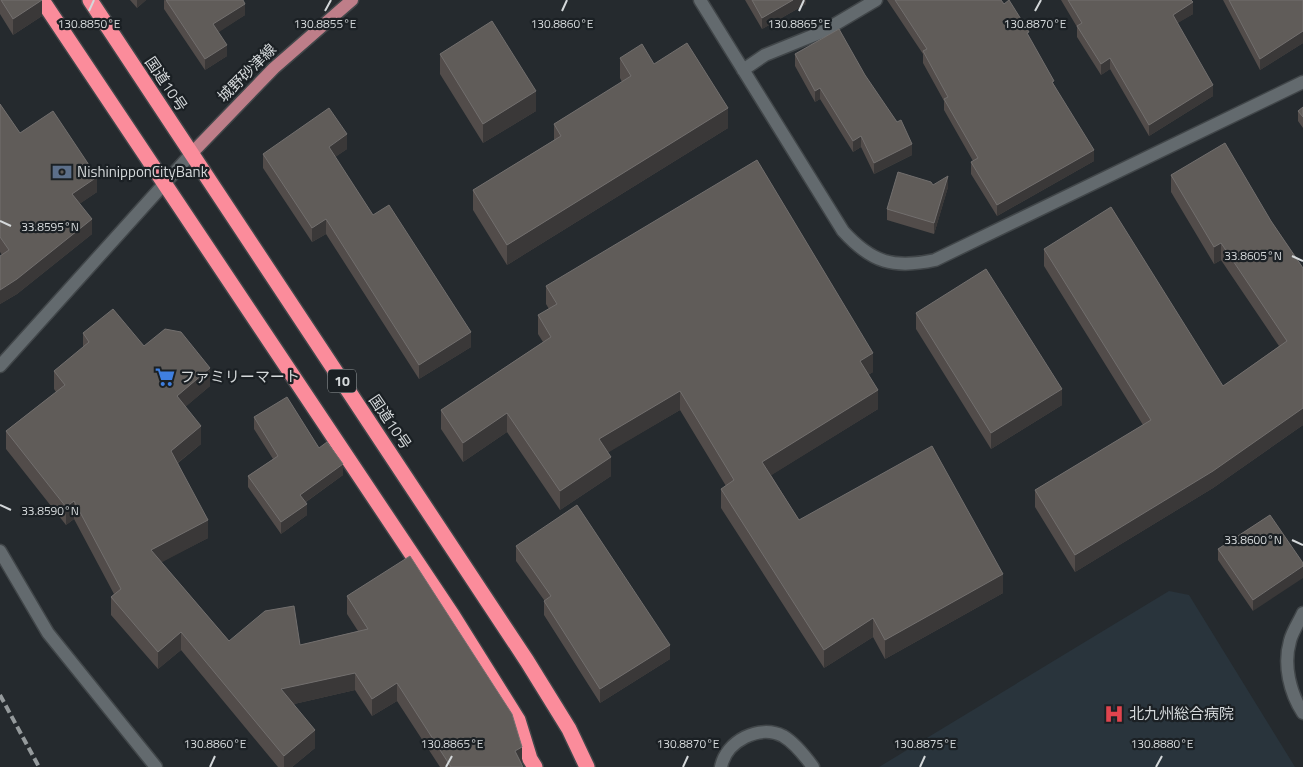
<svg xmlns="http://www.w3.org/2000/svg" width="1303" height="767" font-family="'Titillium Web','Noto Sans JP',sans-serif">
<rect width="100%" height="100%" fill="#252a2e"/>
<path fill="#29343c" d="M1169,591L1189,595L1295,767H879Z"/>
<g fill="none" stroke-linecap="round" stroke-linejoin="round">
<defs>
<path id="minor" d="M700,0L843,231C872,263 894,269 935,260L1303,82
M743,70L765,55L822,32L876,0
M0,366L192,153
M0,551L48,633L156,767
M1303,613C1299,622 1292,632 1290,641C1283,665 1290,693 1303,713
M721,767C726,741 759,724 783,736C795,743 805,756 813,767"/>
<path id="major" d="M192,153L274,68L352,0"/>
<path id="highway" d="M42,0L453,616L518,720L530,759L535,767
M90,0L527,661L569,729L587,767"/>
</defs>
<use href="#minor" stroke="#414649" stroke-width="15"/>
<use href="#major" stroke="#414649" stroke-width="15"/>
<use href="#highway" stroke="#414649" stroke-width="18"/>
<use href="#minor" stroke="#636a6e" stroke-width="12"/>
<use href="#major" stroke="#be7e89" stroke-width="12"/>
<use href="#highway" stroke="#fb8c9b" stroke-width="15"/>
<path stroke="#959a9c" stroke-width="4" stroke-dasharray="8 4" stroke-linecap="butt" d="M0,695L39,767"/>
</g>
<path fill="#524c4a" d="M0,0H41L42,16L13,35L0,14Z
M130,0H146L137,8Z
M164,0L245,15L218,32L227,56L205,70L164,9Z
M745,0H806V4L762,29Z
M887,0H1001L1029,37L1094,161L997,216L971,174V162L973,161L944,110V101L923,63V54Z
M1061,0H1191L1193,14L1177,23L1213,96L1149,136L1110,69L1101,75L1077,37V27Z
M1223,0H1303V43L1260,70Z
M440,54L536,111L483,143L440,74Z
M795,54L865,75L912,155L874,174L861,147L853,152L820,99L815,102L795,66Z
M620,58L654,64L728,128L507,265L473,210V190L554,140V124L622,82L620,78Z
M0,104L20,133L97,192L79,204L92,234L17,294L0,304V256L2,255L0,252Z
M1303,107V128L1298,121V111Z
M347,149L335,157L373,215L471,347L419,379L326,234L312,242L263,168V154Z
M1171,175L1271,221L1303,268V425L1213,488L1075,572L1035,507V490L1143,425L1044,266V249L1223,386L1279,346L1221,260L1214,264L1171,192Z
M948,187L934,234L887,220V209Z
M546,286L873,372L868,375L878,409L771,475L799,520L1003,593L885,659L873,637L824,668L721,508V489L726,486L680,410L608,452L611,476L560,510L507,432L463,462L441,429V410L543,342L538,334V315L549,309L546,304Z
M916,313L1062,405L991,449L916,329Z
M83,333L144,346L210,386L185,407L201,444L178,463L208,538L161,562L229,641L300,645L358,631L347,614V596L522,764L521,765L523,767H440L397,701L372,716L355,690L294,704L315,748L292,767H278L181,650L158,669L111,615V597L114,594L74,519L66,525L6,449V431L56,392L54,389V371L83,348Z
M254,417L319,448L343,475L306,502L307,515L281,534L248,487V476L273,459L254,429Z
M1270,515L1253,611L1218,560V549Z
M516,546L670,659L600,703L544,615V600L516,561Z"/>
<path fill="#3a3838" d="M42,0V16L13,35V19Z
M137,0H146L137,8Z
M793,0H806V4L762,29V18Z
M1193,2V14L1173,26V15Z
M245,4V15L213,36V24Z
M1303,31V43L1260,70V59Z
M227,45V56L205,70V59Z
M1110,58V69L1101,75V64Z
M1213,85V96L1149,136V125Z
M820,88V99L815,102V91Z
M536,91V111L483,143V124Z
M728,108V128L507,265V245Z
M347,134V149L329,161V147Z
M861,136V147L853,152V141Z
M912,144V155L874,174V163Z
M1094,150V161L997,216V205Z
M948,176V187L934,234V223Z
M97,177V192L72,209V194Z
M92,219V234L17,294L0,304V290Z
M326,219V234L312,242V228Z
M1221,243V260L1214,264V247Z
M471,332V347L419,379V365Z
M873,353V372L860,380V361Z
M210,368V386L177,414V396Z
M1062,389V405L991,449V433Z
M878,390V409L762,481V462Z
M680,391V410L599,458V439Z
M1303,405V425L1213,488L1075,572V555Z
M507,413V432L463,462V443Z
M201,426V444L171,468V451Z
M611,457V476L560,510V491Z
M343,464V475L300,506V495Z
M74,501V519L66,525V507Z
M307,504V515L281,534V522Z
M208,520V538L151,568V550Z
M1303,566V578L1253,611V600Z
M1003,574V593L885,659V640Z
M873,618V637L824,668V650Z
M181,632V650L158,669V652Z
M670,645V659L600,703V689Z
M355,673V690L281,707V689Z
M397,683V701L372,716V699Z
M315,730V748L292,767H284V756Z
M522,747V764L518,767L515,751Z"/>
<path fill="#605c59" stroke="#726f6e" d="M1,0H42L13,19Z
M166,0H243L245,4L213,24L227,45L205,59Z
M752,0H793L762,18Z
M895,0H1001L1004,4L1009,0L1029,32L1027,33L1054,81L1052,82L1094,150L997,205L971,162L978,158L944,99L948,97L923,51L927,49Z
M1068,0H1191L1193,2L1173,15L1213,85L1149,125L1110,58L1101,64L1077,26L1082,23Z
M1229,0H1303V31L1260,59Z
M492,21L536,91L483,124L440,54Z
M839,29L865,75L897,122L901,120L912,144L874,163L861,136L853,141L820,88L815,91L795,54Z
M687,43L728,108L507,245L473,190L561,136L554,124L631,76L620,58L642,44L654,64Z
M0,104L20,133L53,111L97,177L72,194L92,219L17,279L0,290V256L9,250L0,237Z
M1303,107V117L1298,111Z
M329,108L347,134L329,147L373,215L389,205L471,332L419,365L326,219L312,228L263,154Z
M1225,143L1271,221L1303,268V408L1213,471L1075,555L1035,490L1151,420L1044,249L1111,207L1223,386L1287,341L1221,243L1214,247L1171,175Z
M757,160L873,353L860,361L878,390L762,462L799,520L932,446L1003,574L885,640L873,618L824,650L721,489L734,480L680,391L599,439L611,457L560,491L507,413L463,443L441,410L551,337L538,315L557,304L546,286Z
M898,172L931,182L933,185L948,176L934,223L887,209Z
M986,269L1062,389L991,433L916,313Z
M113,309L144,346L165,329L181,332L210,368L177,396L201,426L171,451L208,520L151,550L229,641L265,611L294,606L300,645L368,629L347,596L410,556L512,714L522,747L515,751L523,767H451L397,683L372,699L355,673L281,689L315,730L284,756L181,632L158,652L111,597L121,589L74,501L66,507L6,431L65,385L54,371L89,342L83,333Z
M287,397L319,448L327,442L343,464L300,495L307,504L281,522L248,476L278,456L254,417Z
M577,505L670,645L600,689L544,601L551,596L516,546Z
M1270,515L1303,563V566L1253,600L1218,549Z"/>
<path fill="none" stroke="#d4d8da" stroke-width="2" d="M89,11L94,0M325,11L331,0M562,11L567,0M799,11L804,0M1035,11L1041,0M0,221L11,226M1292,256L1303,261M0,505L11,510M1292,540L1303,545M210,767L215,756M446,767L452,756M683,767L688,756M920,767L925,756M1156,767L1162,756"/>
<defs>
<symbol id="bank-bare" viewBox="-9 -9 18 18"><path d="M-6-4H6V4H-6ZM0-2.3a2.3 2.3 0 1 0 0 4.6a2.3 2.3 0 1 0 0-4.6Z" fill="#5c6f8a" stroke="#1b2024" stroke-width="2.5" paint-order="stroke"/></symbol>
<symbol id="supermarket-bare" viewBox="-9 -9 18 18"><path d="M-6-5.5h2.5l.6 2H6L4.5 2H-2.5L-4.4-4H-6ZM-1.5 3.2a1.3 1.3 0 1 0 .1 0ZM3 3.2a1.3 1.3 0 1 0 .1 0Z" fill="#3f7fe0" stroke="#1b2024" stroke-width="2.5" paint-order="stroke"/></symbol>
<symbol id="hospital-bare" viewBox="-9 -9 18 18"><path d="M-5-5h3v3.5h4V-5h3V5h-3V1.5h-4V5h-3Z" fill="#e0444e" stroke="#1b2024" stroke-width="2.5" paint-order="stroke"/></symbol>
</defs>
<g fill-rule="evenodd">
<use href="#bank-bare" x="48" y="158" width="28" height="28"/>
<use href="#supermarket-bare" x="151" y="363" width="28" height="28"/>
<use href="#hospital-bare" x="1100" y="700" width="28" height="28"/>
</g>
<g text-anchor="middle" stroke-width="4.5" stroke-linejoin="round" paint-order="stroke">
<rect fill="#1b2024" stroke="#9ca1a3" stroke-width="1" x="328" y="369.5" width="28" height="23" rx="4"/>
<g font-size="14" font-weight="bold" fill="#d4d8da">
<text x="342" y="386">10</text>
</g>
<g font-size="15" fill="#d4d8da" stroke="#1b2024">
<text transform="translate(247 73) rotate(-45)" y="5">城野砂津線</text>
<text transform="translate(166 84) rotate(56)" y="5">国道10号</text>
<text transform="translate(390 422) rotate(56)" y="5">国道10号</text>
</g>
<g font-size="15" fill="#d4d8da" stroke="#1b2024" text-anchor="start">
<text x="77" y="177">NishinipponCityBank</text>
<text x="180" y="382">ファミリーマート</text>
<text x="1129" y="719">北九州総合病院</text>
</g>
</g>
<g font-size="12" text-anchor="middle" fill="#d4d8da" stroke="#1b2024" stroke-width="4.5" stroke-linejoin="round" paint-order="stroke">
<text x="89" y="28">130.8850°E</text>
<text x="325" y="28">130.8855°E</text>
<text x="562" y="28">130.8860°E</text>
<text x="799" y="28">130.8865°E</text>
<text x="1035" y="28">130.8870°E</text>
<text x="50" y="231">33.8595°N</text>
<text x="1253" y="260">33.8605°N</text>
<text x="50" y="515">33.8590°N</text>
<text x="1253" y="544">33.8600°N</text>
<text x="215" y="748">130.8860°E</text>
<text x="452" y="748">130.8865°E</text>
<text x="688" y="748">130.8870°E</text>
<text x="925" y="748">130.8875°E</text>
<text x="1162" y="748">130.8880°E</text>
</g>
</svg>
